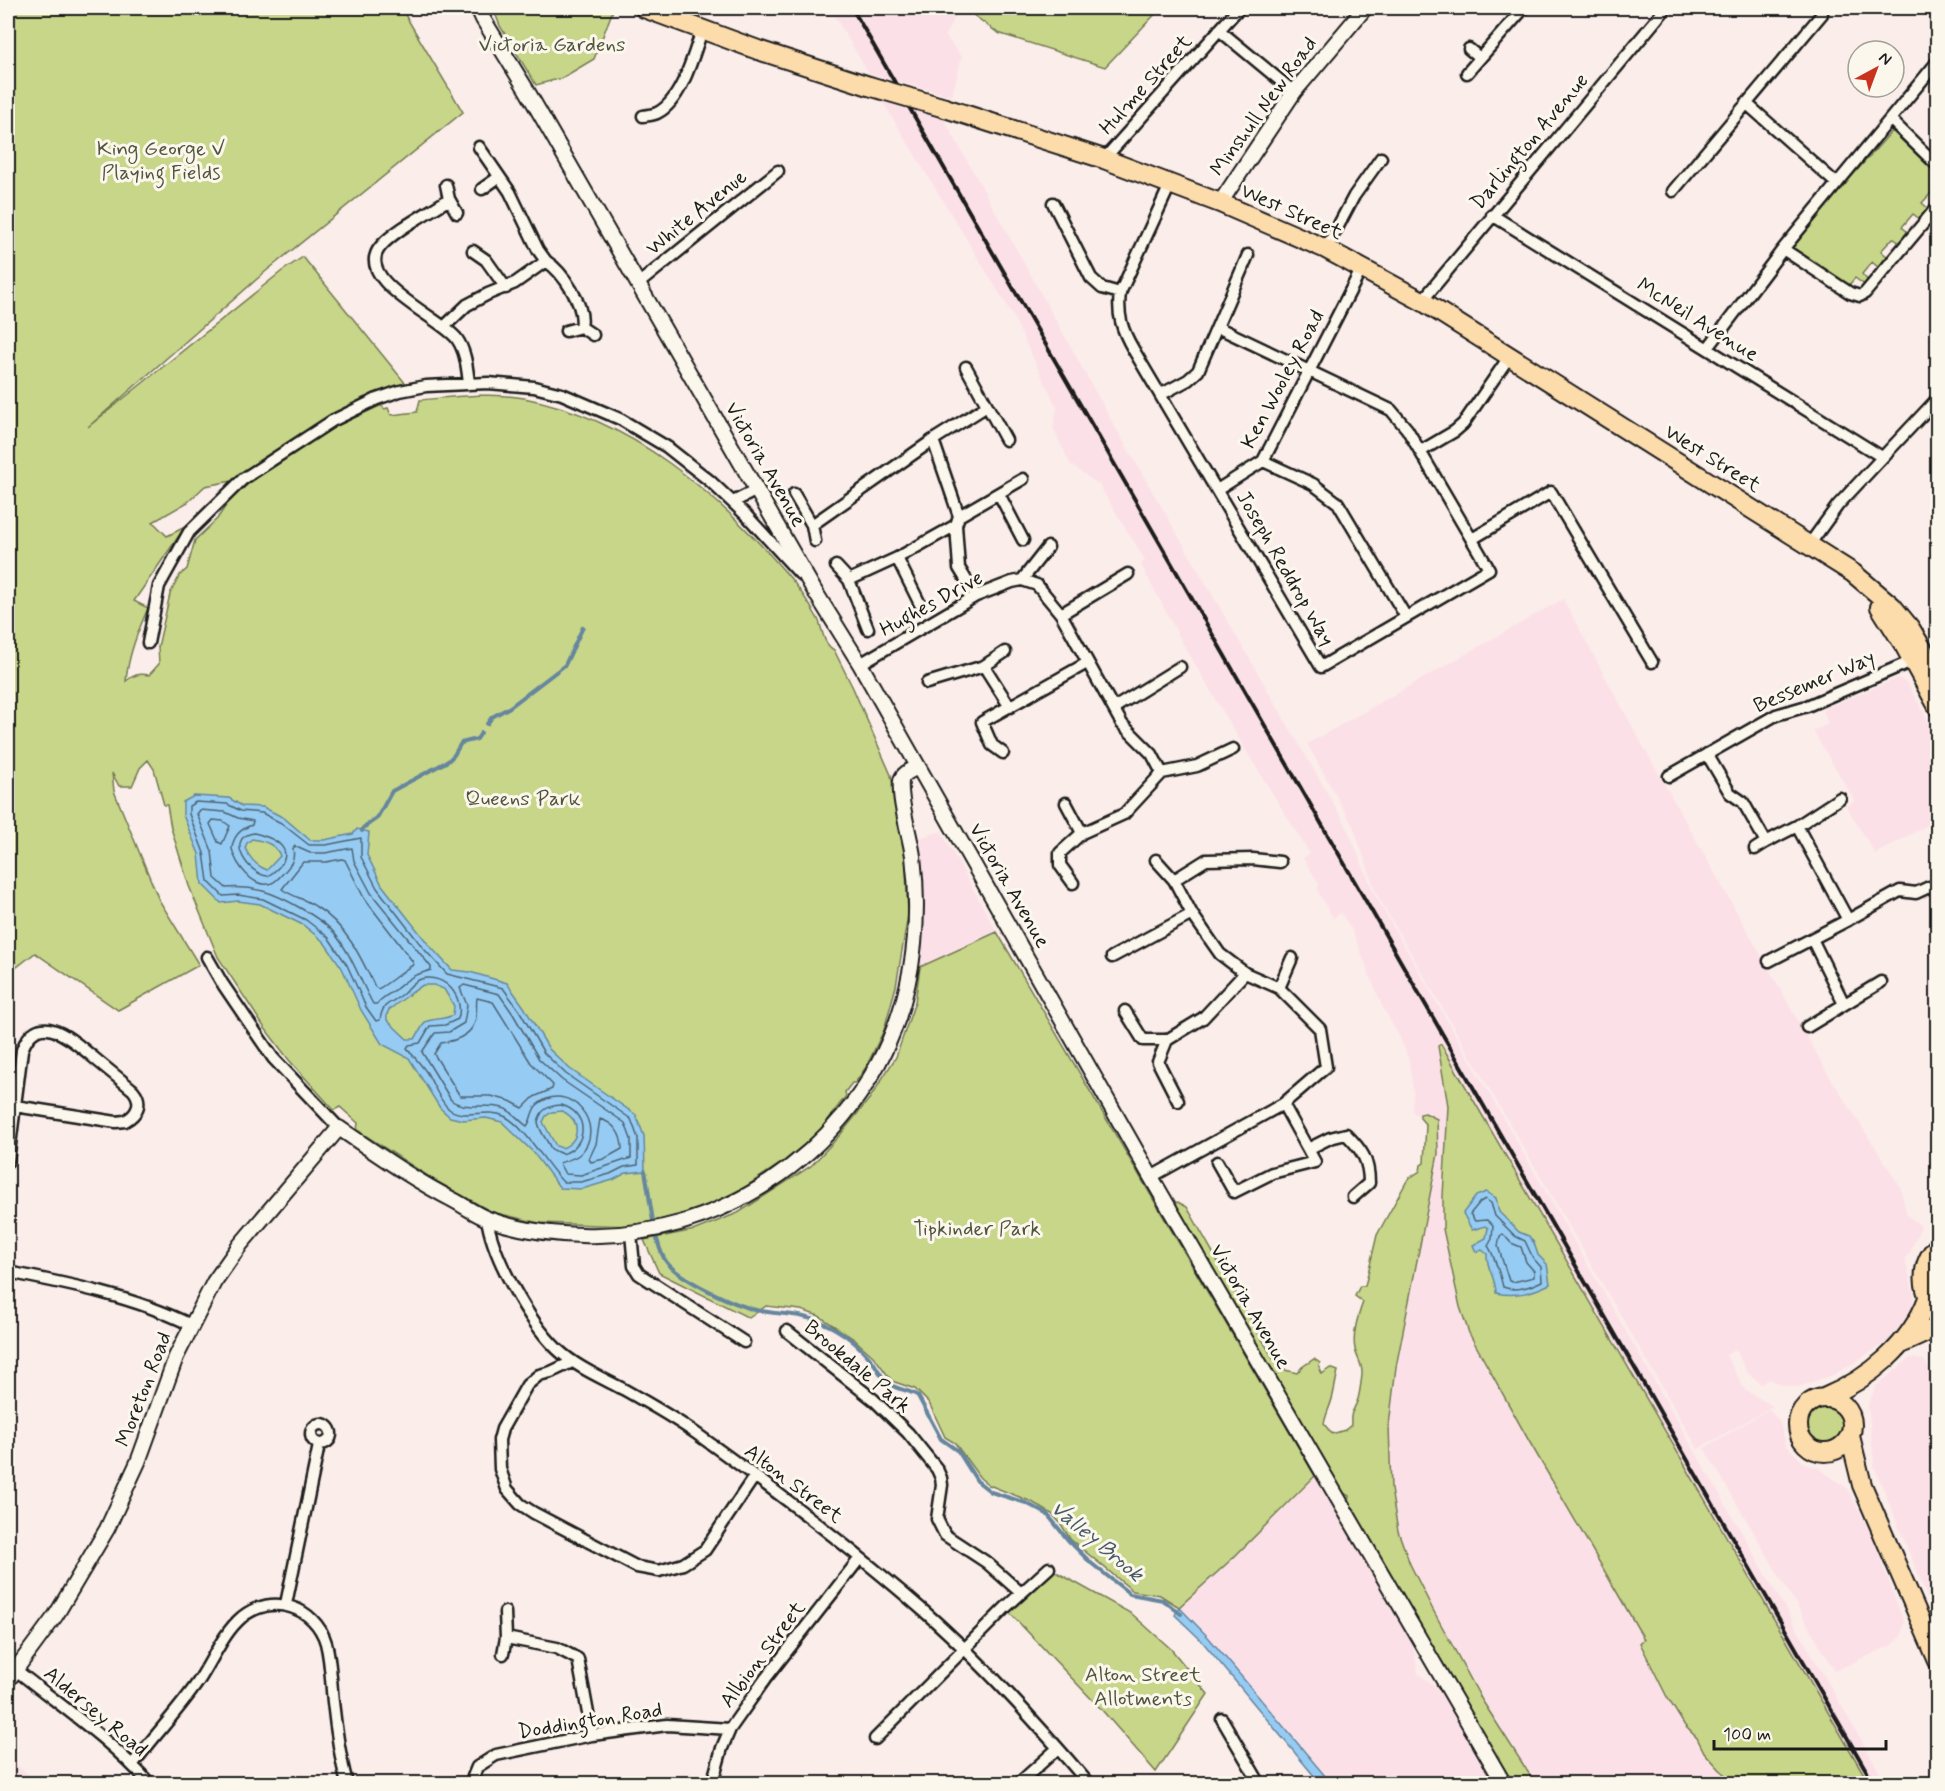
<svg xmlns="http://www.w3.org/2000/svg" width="1945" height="1791" font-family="Mynerve,sans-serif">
<rect width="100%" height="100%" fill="#fbedea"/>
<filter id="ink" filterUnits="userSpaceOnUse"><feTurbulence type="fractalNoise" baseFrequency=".0167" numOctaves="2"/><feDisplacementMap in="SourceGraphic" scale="12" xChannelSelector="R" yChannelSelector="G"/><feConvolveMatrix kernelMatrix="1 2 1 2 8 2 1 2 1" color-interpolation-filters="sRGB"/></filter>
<g filter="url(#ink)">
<path fill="#fbe1e7" d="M830,8H961L945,35L962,57L952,96L869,74Z
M882,101L944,119L1114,425L1346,825L1375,895L1886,1783H1869L1441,1044L1438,1046L1448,1106L1443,1196V1229L1459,1307L1469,1333L1612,1583L1638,1625L1655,1672L1667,1697L1685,1726L1697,1738L1705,1752L1732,1783H1535L1499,1728L1432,1608L1410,1564L1398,1531L1391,1489L1389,1425L1392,1394L1438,1154L1437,1120L1420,1118L1412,1111L1413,1092L1409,1061L1401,1040L1382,1006L1352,930L1341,913L1333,918L1317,890L1319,884L1303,858L1310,854L1246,751L1182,642L1141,565L1145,560L1099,485L1070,464L1053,428L1057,408L1012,314Z
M1563,599L1647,753L1827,1072L1900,1186L1907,1215L1921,1226L1910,1253L1905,1258L1914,1295L1911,1318L1886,1343L1833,1375L1801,1386L1791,1387L1780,1384L1769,1379L1761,1384L1746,1371L1736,1350L1726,1355L1745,1390L1773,1406L1698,1449L1377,895L1353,826L1307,744Z
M1898,678L1907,683L1923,710L1937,743V820L1875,854L1846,806L1855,801L1813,731L1828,724L1823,709Z
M941,831L997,932L920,967L923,899L922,861L919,838Z
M1910,1358L1924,1360L1935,1379L1937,1378V1621L1874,1466L1868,1404L1877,1385Z
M1769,1409L1780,1422L1786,1445L1805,1464L1817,1467L1847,1488L1871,1533L1904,1622L1901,1636L1892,1645L1835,1671L1704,1448Z
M1315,1476L1413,1645L1418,1673L1439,1690L1493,1783H1331L1209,1638L1179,1607L1233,1558Z
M8,1759L40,1783H8Z"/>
<path fill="#c8d689" stroke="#727952" stroke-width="1.5" d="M8,8H401L463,112L265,272L88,427L282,271L303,257L410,389L363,398L243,479L205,486L188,502L153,522L167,536L185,527L134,601L148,608C138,631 128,656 126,681C133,675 139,673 149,675L159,664L158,647L170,594L180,575L187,569L195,540L217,519L231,498L268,468L330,429L382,405L384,409L388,408L391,415L417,412L420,400C454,397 490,392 524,398C632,419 717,493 787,574C799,588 809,603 818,619C823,629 822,643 834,650L853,688L891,775L905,848L908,915L896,986L884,1030L866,1067L855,1083H852L845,1092L846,1096L816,1135L784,1161L745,1187L706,1207L665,1219L630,1226L539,1223L492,1212L434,1180L357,1130L358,1123L340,1107L334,1110L289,1060L264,1027L218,957L189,886L171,828L167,805H164L154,769L148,760L140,768L132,786H119L112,773L114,791L159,900L199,965L118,1010L35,953L8,974Z
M493,8H606L613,10L594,59L562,78L536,85L500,26Z
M964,8H1161L1105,67L998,33Z
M1892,131L1937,174V180L1935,184L1937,187V194L1933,191L1922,203L1930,210L1921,220L1913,214L1902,227L1910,234L1901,244L1893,238L1881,251L1889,258L1880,269L1872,262L1862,274L1869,282L1866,286L1855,278L1848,286L1791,250L1844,185Z
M997,932L1315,1476L1233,1558L1179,1607L1160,1595L1133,1591L1070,1539L1061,1524L1052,1514L1032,1502L989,1485L980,1478L955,1443L945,1437L929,1403L915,1389L892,1381L875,1358L854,1339L819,1316L801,1310L766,1306L749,1318L659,1273L644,1240L695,1230L738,1213L811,1166L840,1135L870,1098L896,1057L915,1002L920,967Z
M1441,1044L1869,1783H1732L1704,1752L1697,1738L1685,1726L1667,1697L1640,1643L1644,1639L1529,1441L1469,1333L1460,1307L1443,1229V1196L1448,1106L1438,1046Z
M1425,1113L1437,1119L1438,1154L1396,1367L1389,1425L1391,1489L1398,1531L1410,1564L1432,1608L1482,1700L1535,1783H1510L1348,1501L1349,1496L1340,1491L1173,1203L1178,1202L1187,1207L1274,1360L1285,1370L1297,1373L1302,1367L1314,1359L1320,1363L1319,1366L1322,1374L1330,1368L1338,1371C1336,1379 1335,1387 1333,1395C1331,1405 1326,1413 1324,1424L1332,1434L1345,1430L1351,1425C1350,1409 1354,1412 1358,1399C1360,1392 1361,1383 1362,1375C1363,1364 1357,1359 1355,1349C1352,1334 1358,1316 1363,1302L1355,1296L1360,1286H1365L1377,1235L1408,1179L1420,1171L1421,1165L1424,1163L1426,1125L1420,1118V1114Z
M1807 1425a18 18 0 1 1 36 0a18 18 0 1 1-36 0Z
M1049,1568L1132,1614L1171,1649L1208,1694L1156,1772L1101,1709L1005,1608Z"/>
<path fill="#96ccf4" stroke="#65869e" stroke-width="1.5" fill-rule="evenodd" d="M194,796L229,798L242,806L263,807L284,818L310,840H324L353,834L357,829L369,832L367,855L382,885L429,945L452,970L470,972L507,983L524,1007L549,1049L570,1069L636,1115L644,1136L645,1171L626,1173L613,1180L582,1189L560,1188L533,1152L502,1122L486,1118L463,1120L450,1117L440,1108L409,1058L382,1044L361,1010L342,968L324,942L303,925L260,904L238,901L221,903L202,884L199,854L183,815V802ZM252,839C264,841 276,844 280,856L267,870C256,866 250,859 245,848L247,843ZM423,985H434L444,989L454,1006L453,1015C444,1020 435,1018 425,1022L415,1039H407L387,1020C387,1015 386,1014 389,1010C391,1008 419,987 423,985ZM562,1111C581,1120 581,1140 562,1148L556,1146L543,1122L546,1116L552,1112Z
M1486,1192L1496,1198L1499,1212L1519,1232L1529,1236L1534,1243L1538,1255L1547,1264L1550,1284C1531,1293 1516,1297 1496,1293C1496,1278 1486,1268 1487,1254L1482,1250L1476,1252L1473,1245L1486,1238L1488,1228L1485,1226L1472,1230L1463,1213L1476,1196Z
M1179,1607L1209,1638L1331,1783H1320L1201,1640L1175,1615Z"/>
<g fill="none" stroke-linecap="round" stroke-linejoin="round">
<path stroke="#4d6272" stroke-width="1.5" d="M196,802L227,804L241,811L262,813L281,823L309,845H326L361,838V857L377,888L424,949L447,974L503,988L519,1010L544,1053L566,1074L631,1119L638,1138V1165L624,1167L610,1174L581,1182H563C546,1165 525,1126 504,1116C487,1108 463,1120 449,1109C439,1100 434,1085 427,1073C421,1064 413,1056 407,1048L409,1045L420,1043L430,1026L445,1025L458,1019C465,997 445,973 421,979C412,982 409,988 403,994C390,1005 383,1001 380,1020L376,1021L366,1007L347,965L328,937L306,920L263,899L238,895L223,896L208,881L204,853L189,814V806Z
M200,810L225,812L238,818L253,821L252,825C240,829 233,836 232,849C236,864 253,890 272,883C278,880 282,874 286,870C292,863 295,858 293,849L294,846L310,853H325L352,848L354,861L371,893L431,967V970C411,976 412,976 396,989C389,995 383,996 377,1004H373C360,981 352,955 335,934C323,919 282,896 263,891C251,888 238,887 226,888L215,878L212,851L197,814Z
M213,820L223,821L230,826L222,844L218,842L210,824Z
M254,833C283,840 299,855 268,876C248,875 224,837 254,833Z
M342,859L345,860L364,898L413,962V965C400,972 391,982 378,989L375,987C360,955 346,925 315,906C305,899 291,896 282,889L303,862H326Z
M464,985L499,994L513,1014L539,1059L562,1080L625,1123L631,1139V1158L581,1175L565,1174L559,1163C565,1161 574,1159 580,1154C609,1126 568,1078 537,1105C531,1111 532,1120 527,1126C519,1121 513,1111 503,1108C487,1103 462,1110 451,1100L422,1052L435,1033L449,1032L464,1023L467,1005L460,988Z
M477,998L493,1002L531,1063L553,1085L552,1089L534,1097L523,1108L510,1101L491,1096H460L434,1054L441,1043C455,1041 473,1035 476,1018C477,1011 476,1004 477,998Z
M561,1105C589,1112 589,1146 562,1154L551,1149C547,1139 540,1133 538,1122C541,1109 548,1106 561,1105Z
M600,1119C614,1123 622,1134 622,1149L604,1159L591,1162L589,1159L596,1144Z
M1485,1199L1491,1203L1495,1216L1515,1236L1525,1241L1533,1258L1541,1267L1542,1281C1530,1287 1515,1292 1503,1287C1501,1278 1493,1252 1488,1246L1492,1239L1493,1226L1487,1220L1475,1221L1470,1214L1480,1202Z
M1503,1234L1511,1243L1521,1247L1526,1262L1534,1271V1277L1513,1282L1509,1281L1498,1246L1500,1236Z"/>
<path stroke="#65869e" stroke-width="4" d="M487,724L492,717L510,707L565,665L583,627
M362,831L363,828L377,818L392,791L448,761L454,755L461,743L477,739L481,733
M645,1171C650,1196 653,1240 665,1260C676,1278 735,1305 756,1310C779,1315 801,1313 823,1323C842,1331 860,1346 873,1362C878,1369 882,1379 889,1384C898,1390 910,1390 918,1396L941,1439L958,1451L977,1481L991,1492L1026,1503L1047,1514L1068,1540L1091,1563L1130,1594L1163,1600L1181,1614"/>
<defs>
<path id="minor" d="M1219,30L1294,92
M1469,49L1480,58
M1467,73L1524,8
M1746,103L1837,184
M643,116C648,115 653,115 657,113C682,101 694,53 702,30
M1890,119L1938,166
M479,147L510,192L538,250L546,261
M1104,159L1239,8
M446,185L449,199L457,213
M1170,185L1120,293C1117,315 1122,330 1133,349L1321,667L1489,569L1407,429L1391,410L1217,327
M482,189L499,177
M1673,191L1822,14
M449,199C430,212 396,229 381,246C351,280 442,318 457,339C466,352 467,368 469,383
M1053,203L1091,278L1102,288L1120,293
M1492,215L1882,457
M1326,249L1354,196L1381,158
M1783,249L1850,293L1860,296L1865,293L1938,206
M473,251L486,260L506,288
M638,284L778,171
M1422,301L1666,8
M445,326L467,305L488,294L515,283L546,261C563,272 586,306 581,327
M566,331L581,327L593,335
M1708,348L1783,249L1938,61
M966,367L1006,440
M1160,395L1188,380L1198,371L1248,255
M933,440L959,516L956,525L959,568L976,596
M1421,451L1455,431L1463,424L1509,357
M1263,461L1313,484L1338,503L1406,617
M1217,490L1263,461L1362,268
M794,494L812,525L933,440L987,406
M999,494L1023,540
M733,502L757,490
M959,516L1023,479
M812,525L815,541
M1472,539L1551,492L1652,662
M1809,545L1838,505L1938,398
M836,566L849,580
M1022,580L1048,547
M920,604L897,558L956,525
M1061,614L1128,574
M868,629L849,580L897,558
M148,643L159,586L189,532L243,479L332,421L377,399L400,391L426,386L488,383L534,387L562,394L620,419L667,447L710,481L747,516L800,574
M860,664L976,596L1012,582L1022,580L1037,585L1061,614L1122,724L1152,754L1162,773L1124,814L1082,833L1060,853V865L1073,883
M984,666L1010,707
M927,683L984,666L1005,652
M1114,708L1180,667
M1003,753L992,745L982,722L1087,663
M1707,754L1730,793L1743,802L1766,842L1797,826L1848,920L1900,891L1916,893L1929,887
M1162,773L1197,766L1233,749
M1669,776L1776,715L1807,706L1912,661
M1066,803L1082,833
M1797,826L1840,798
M1755,849L1766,842
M1174,880L1206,860L1253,859L1280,862
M1812,939L1844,1004
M207,957L222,983L273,1058L339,1128
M1112,957L1192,914
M1769,961L1848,920
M1279,988L1292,958
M1125,1011L1143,1040H1167
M1807,1027L1881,982
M1178,1101L1158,1062L1167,1040L1203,1018L1245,973
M1308,1149L1330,1138L1346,1134C1362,1150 1369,1160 1369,1183L1353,1197
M8,1161L22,1050C38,1007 72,1040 93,1057C106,1068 120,1079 133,1090C143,1102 138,1114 125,1121L116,1122L15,1106
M1217,1162L1234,1192L1272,1173L1315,1162L1283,1104
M1151,1177L1283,1104L1326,1067L1320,1029L1279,988L1245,973L1220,954L1192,914L1174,880L1156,860
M487,1218C492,1256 529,1322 557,1349C576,1367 600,1377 623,1389C648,1403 673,1417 697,1434C775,1490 853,1549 926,1613C985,1665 1038,1724 1089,1784
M631,1233L634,1266L639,1274L744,1342
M8,1272C69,1284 135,1297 191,1325
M787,1331L874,1400L908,1433L937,1469L941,1478L942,1485L937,1519L945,1535L986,1562L1021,1593
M572,1362L551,1372L539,1375L527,1385L502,1429L499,1440L500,1469L507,1489L520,1504L534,1513L637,1567L659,1571L683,1564L705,1550L754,1477
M311 1434a10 10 0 1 1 20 0a10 10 0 1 1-20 0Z
M286,1604L319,1445
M505,1612L506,1638
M503,1654L506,1638L557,1648L578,1659L592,1735
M16,1670C61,1706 111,1740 150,1784
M1222,1719L1260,1784
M875,1739L1005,1608L1049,1568
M133,1764C154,1736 178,1711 198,1682C212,1661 223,1633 242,1617C272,1593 315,1606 326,1643C331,1662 331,1683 333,1702C336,1730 340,1757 347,1784
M470,1784L477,1767L496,1755L592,1735L667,1725L730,1729
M712,1784L722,1748L730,1729L766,1678L860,1558
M1018,1784L1058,1748"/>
<path id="tertiary" d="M478,8L483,19L526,89L814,590L860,664L1151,1177L1504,1784
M1220,203L1294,92L1365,8
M8,1680L56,1615L107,1529L138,1462L176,1357L214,1282L240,1245L339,1128C377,1154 414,1180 455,1201C466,1207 477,1215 488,1219C518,1230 550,1234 582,1235C716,1240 845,1156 894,1029C915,975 920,914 913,856C910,835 899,802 901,781C902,773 912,770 918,767"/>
<path id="primary" d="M644,8L758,50L869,86
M945,108L1104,159L1220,203L1326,249L1422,301L1853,573L1892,606L1910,628L1938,675
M1880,607L1904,645L1938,707
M1938,1246C1919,1265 1921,1292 1938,1311
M1905,1342L1938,1327
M1798 1425a27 27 0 1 1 54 0a27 27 0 1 1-54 0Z
M1824,1398C1869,1379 1911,1345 1928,1298
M1850,1436L1862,1485L1938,1661"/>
</defs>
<use href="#minor" stroke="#1c1c1c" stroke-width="15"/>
<use href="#tertiary" stroke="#1c1c1c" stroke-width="18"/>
<use href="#primary" stroke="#1c1c1c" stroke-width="22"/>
<use href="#minor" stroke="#fbf7ec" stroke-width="10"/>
<use href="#tertiary" stroke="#fbf7ec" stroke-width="14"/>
<use href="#primary" stroke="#fddcac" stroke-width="18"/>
<path stroke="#1c1c1c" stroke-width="4" d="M852,8L1874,1784"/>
<defs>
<path id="primary-bridge" d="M869,86L945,108"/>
</defs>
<use href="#primary-bridge" stroke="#1c1c1c" stroke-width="22" stroke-linecap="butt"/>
<use href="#primary-bridge" stroke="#fddcac" stroke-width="18"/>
</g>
</g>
<g text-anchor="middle" stroke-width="6" stroke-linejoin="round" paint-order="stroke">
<g font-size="21" fill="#50543d" stroke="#fbf7ec">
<text x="552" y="51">Victoria Gardens</text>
<text x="161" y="155">King George V<tspan x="161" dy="24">Playing Fields</tspan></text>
<text x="523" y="805">Queens Park</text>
<text x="977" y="1235">Tipkinder Park</text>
<text x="1143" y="1681">Alton Street<tspan x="1143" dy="24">Allotments</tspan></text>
</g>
<g font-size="21" fill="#1c1c1c" stroke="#fbf7ec">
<text transform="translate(1145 84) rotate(-48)" y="7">Hulme Street</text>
<text transform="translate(1263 106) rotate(-54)" y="7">Minshull New Road</text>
<text transform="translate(1529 141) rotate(-50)" y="7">Darlington Avenue</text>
<text transform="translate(1292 211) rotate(24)" y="7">West Street</text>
<text transform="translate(696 212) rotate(-39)" y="7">White Avenue</text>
<text transform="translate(1698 319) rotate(32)" y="7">McNeil Avenue</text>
<text transform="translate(1282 379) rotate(-62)" y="7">Ken Wooley Road</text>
<text transform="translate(1713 458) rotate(32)" y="7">West Street</text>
<text transform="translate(766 464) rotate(60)" y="7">Victoria Avenue</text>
<text transform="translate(1286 568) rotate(60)" y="7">Joseph Reddrop Way</text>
<text transform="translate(931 603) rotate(-29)" y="7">Hughes Drive</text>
<text transform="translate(1814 681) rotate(-23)" y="7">Bessemer Way</text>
<text transform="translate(1010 885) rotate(60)" y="7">Victoria Avenue</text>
<text transform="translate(1251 1306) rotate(60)" y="7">Victoria Avenue</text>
<text transform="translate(858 1366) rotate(40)" y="7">Brookdale Park</text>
<text transform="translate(143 1389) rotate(-69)" y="7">Moreton Road</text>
<text transform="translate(794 1483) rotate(37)" y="7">Alton Street</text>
<text transform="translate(762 1654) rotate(-53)" y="7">Albion Street</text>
<text transform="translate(96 1711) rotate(40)" y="7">Aldersey Road</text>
<text transform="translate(590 1720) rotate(-9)" y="7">Doddington Road</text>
</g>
<g font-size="22" font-style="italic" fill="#475a68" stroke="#fbf7ec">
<text transform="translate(1098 1540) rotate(40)" y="8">Valley Brook</text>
</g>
</g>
<rect width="1945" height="1791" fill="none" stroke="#fbf7ec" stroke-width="30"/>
<rect x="15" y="15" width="1915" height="1761" fill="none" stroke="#1c1c1c" stroke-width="2" filter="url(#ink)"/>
<g transform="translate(1876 69) rotate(41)"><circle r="28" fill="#fbf7ec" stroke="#a29f99" stroke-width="1.5"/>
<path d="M0-4.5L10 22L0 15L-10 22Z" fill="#c8321e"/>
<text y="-9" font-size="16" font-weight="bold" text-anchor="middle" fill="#1c1c1c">N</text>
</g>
<path d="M1714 1740v9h172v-9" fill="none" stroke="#1c1c1c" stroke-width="3"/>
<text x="1723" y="1740" font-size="18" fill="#1c1c1c" stroke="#fbf7ec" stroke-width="4.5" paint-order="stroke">100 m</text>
</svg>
